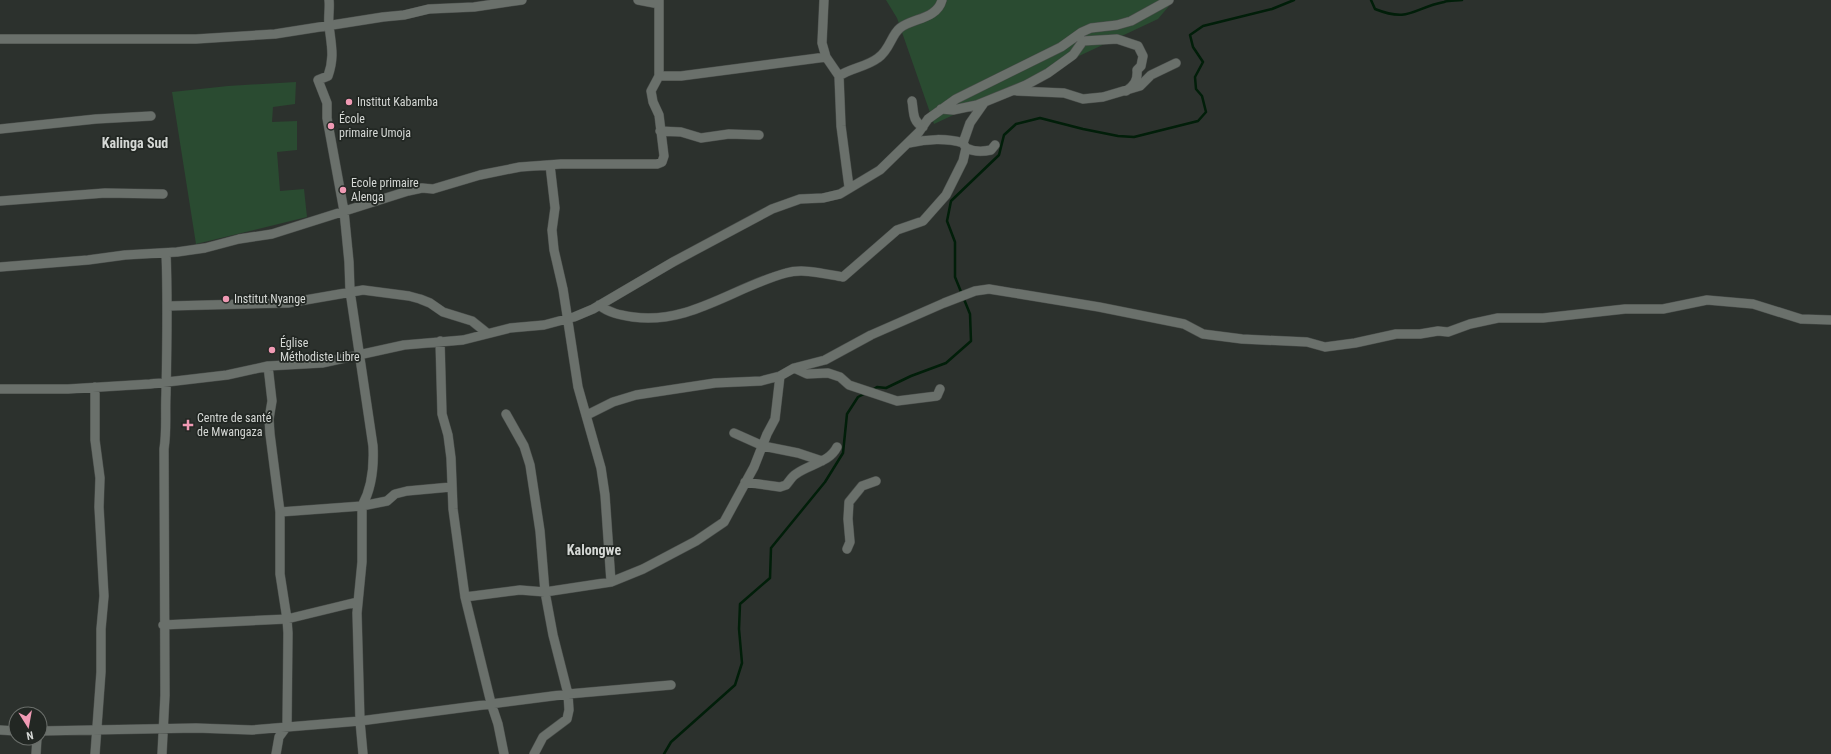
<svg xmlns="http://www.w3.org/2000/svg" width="1831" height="754" font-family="'Roboto Condensed',sans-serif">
<rect width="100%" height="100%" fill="#2c312d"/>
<path fill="#2a4b31" d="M886,0H1174L1158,19L934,124L897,18Z
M296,82L295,104L273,107L272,122L297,121V150L277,152L280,191L304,189L307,217L196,244L172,92L228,86Z"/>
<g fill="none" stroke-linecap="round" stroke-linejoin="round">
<path stroke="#011e09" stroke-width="2.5" d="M1371,0L1375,9C1410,23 1413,8 1444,2C1450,0 1456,1 1462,0
M872,390L877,387L886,388L911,376L946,363L971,341L970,314L955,277V242L947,221L951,201L999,155L1004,135L1016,124L1040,118L1083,129L1118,136L1134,137L1198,121L1206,112L1202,96L1196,89L1195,77L1203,62L1193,47L1190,35L1203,26L1272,9L1294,0
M664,754L671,742L735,685L742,663L739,629L740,604L770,578L771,548L825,482L843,453L847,414L858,397L866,393"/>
<defs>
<path id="minor" d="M329,0C330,8 328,17 329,25C331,45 335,56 328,76L318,80L327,103V118L344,211L349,262L350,291L373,446C374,465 372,488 362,506V562L357,613L360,721L363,754
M638,0L659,4
M824,0L822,43L826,57L839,76L841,126L849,187
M0,39H196L275,34L383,17L404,15L429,9L474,7L522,0
M659,76H681L826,57
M839,76C851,68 866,67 878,58C890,50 891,35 900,28C913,18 937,19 942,0
M1017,91L1064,93L1083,99L1103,97L1140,86L1151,75L1176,63
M912,101C914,112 912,121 923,127
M984,103L970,123L963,143L966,148C974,152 982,152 991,150L995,145
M941,109L953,110L977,105L1026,85L1048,73L1073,55L1083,41L1117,39L1138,46L1143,56L1141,66L1137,70C1138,80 1134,86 1126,91
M0,129L96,119L151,116
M660,131L681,132L701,138L729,134L759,135
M910,143C926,139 947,138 963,143
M550,165L555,208L552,230L554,250L563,289L578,387L601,468L605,495L611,582
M0,201L105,193L163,194
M0,267L88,260L125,255L177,252L205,248L239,239L272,234L408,191L422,188L433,189L480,175L520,167L561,164H657L662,162L664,156L659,115L653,102L651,91L659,76V0
M599,305C609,313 620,315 633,317C689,325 734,287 786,273C803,268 825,274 843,277L897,230L923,221L946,195L963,161L966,148
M168,306L288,303L363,290L409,296L420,299L430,303L443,312L472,321L487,333
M440,341L442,414L448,435L451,458L453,509L465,597L491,703L498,724L504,754
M268,366L272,401L269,419L270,434L280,512V574L287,619L288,633L287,726L279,737L276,754
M794,368L807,374L828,373L840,377L849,385L897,401L937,396L940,389
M0,389H68L150,384L227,375L268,366L322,363L404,345L463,340L510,328L544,325L574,317L593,309L673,262L772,209L800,199L823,198L840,194L880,170L919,132L928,119L956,99L1061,47L1082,32L1091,28L1117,25L1131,21L1169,0
M506,414L524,446L530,465L540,531L545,592L553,635L568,694L569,710L567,719L543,737L534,754
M587,415L613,402L636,395L715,383L761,381L780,376L794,368L825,360L871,335L944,303L975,291L989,289L1099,307L1184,324L1203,334L1242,339L1307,342L1325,347L1355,343L1396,334H1420L1438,331L1448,332L1470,324L1498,318H1543L1625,309H1663L1707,300L1753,304L1801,319L1831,320
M734,433L763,446L798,453L822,461
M745,482L780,487L786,485C789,482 792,476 796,474C809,464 829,463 837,447
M280,512L362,506L387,501L395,494L407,491L451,487
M847,549L850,542L848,519L849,502L862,486L876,481
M465,597L520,590L545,592L611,582L643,569L696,541L724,522L754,467L767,434L775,419L780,376
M163,625L287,619L357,602
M0,730L16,731
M40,731L196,728L252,730L360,721L568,694L671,685
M36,754L37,738
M95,754L101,672V629L104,596L99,507L100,478L95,440V387
M162,754L165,695L164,449C167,430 165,413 166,394C167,347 168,300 166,253"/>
</defs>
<use href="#minor" stroke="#4a4e4b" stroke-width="10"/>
<use href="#minor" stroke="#6a706b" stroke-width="9"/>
</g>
<g fill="#f09ab4" stroke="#222723" stroke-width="1.5">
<circle cx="349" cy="102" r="4"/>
<circle cx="331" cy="126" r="4"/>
<circle cx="343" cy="190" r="4"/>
<circle cx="226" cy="299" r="4"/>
<circle cx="272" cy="350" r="4"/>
<path d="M186 419h4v4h4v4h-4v4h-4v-4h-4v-4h4z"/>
</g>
<g text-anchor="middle" stroke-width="3.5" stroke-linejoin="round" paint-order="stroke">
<g font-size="12" fill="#d5d8d5" stroke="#222723" text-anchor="start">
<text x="357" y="106">Institut Kabamba</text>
<text x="339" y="123">École<tspan x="339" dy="14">primaire Umoja</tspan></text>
<text x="351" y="187">Ecole primaire<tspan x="351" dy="14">Alenga</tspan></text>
<text x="234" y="303">Institut Nyange</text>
<text x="280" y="347">Église<tspan x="280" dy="14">Méthodiste Libre</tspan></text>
<text x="197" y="422">Centre de santé<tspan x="197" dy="14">de Mwangaza</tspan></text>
</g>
<g font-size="14" font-weight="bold" fill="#d5d8d5" stroke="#222723">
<text x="135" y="148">Kalinga Sud</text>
<text x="594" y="555">Kalongwe</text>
</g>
</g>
<g transform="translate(28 726) rotate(169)"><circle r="19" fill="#222723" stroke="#6a6e6a"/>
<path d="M0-3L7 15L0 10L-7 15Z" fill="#f09ab4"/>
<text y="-6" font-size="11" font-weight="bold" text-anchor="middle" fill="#d5d8d5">N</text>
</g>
</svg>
